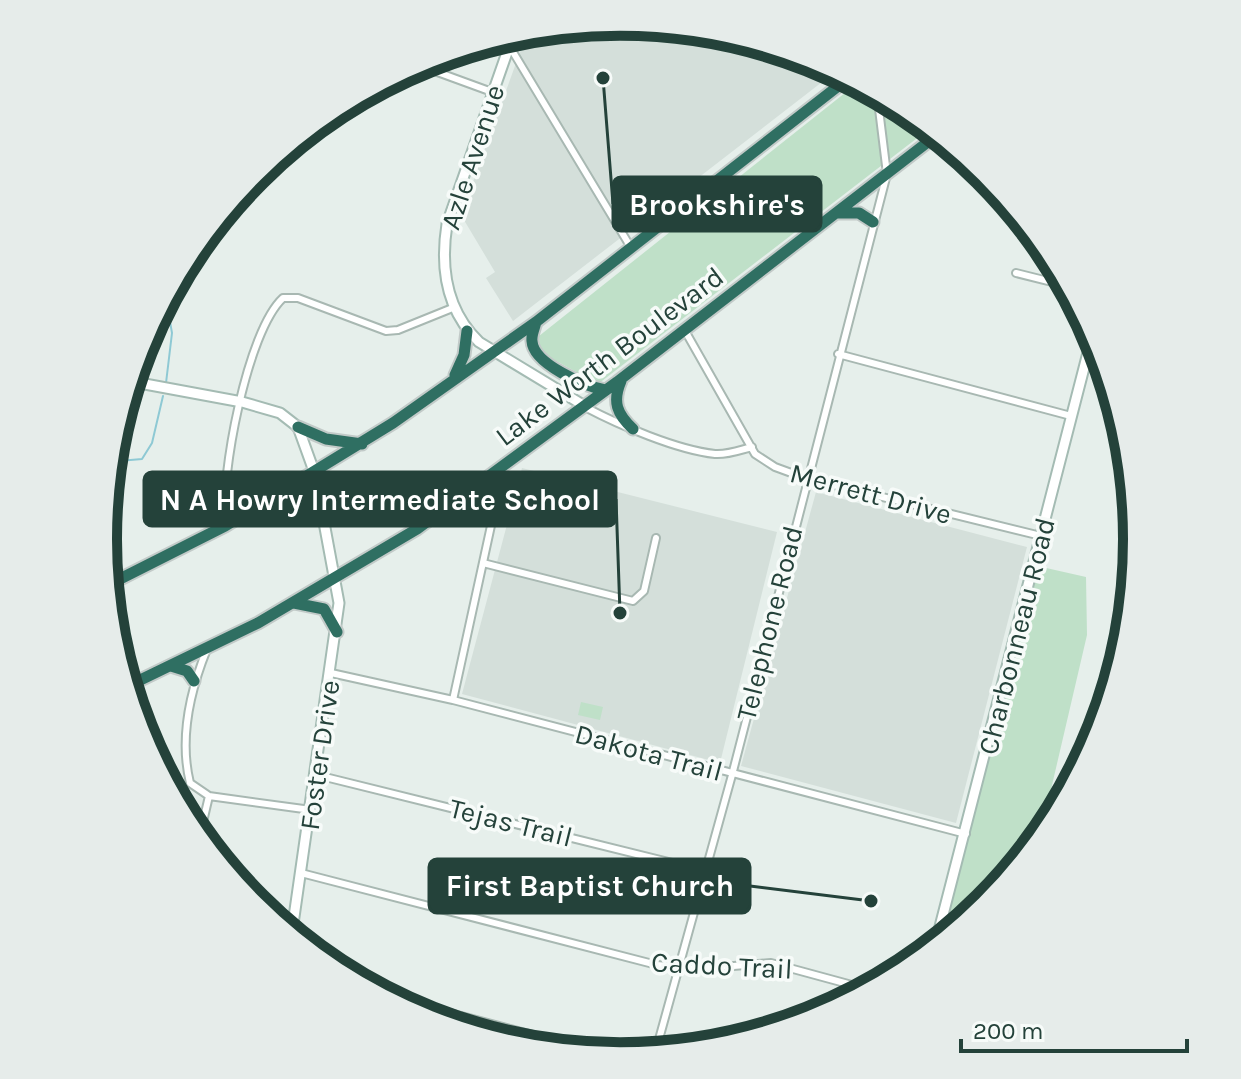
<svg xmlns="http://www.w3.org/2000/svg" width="1241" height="1079" font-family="Karla,sans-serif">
<rect width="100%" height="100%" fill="#e6efeb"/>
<path fill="#d4dfda" d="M621,22L819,62L835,72L513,321L486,278L495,272L461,215L524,41Z
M522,468L777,532L720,763L462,694Z
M816,492L1027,547L956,823L741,766Z"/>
<path fill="#bfe0c8" d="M855,85L925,132L598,384L540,352L539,336Z
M1033,565L1086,577L1087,635L1049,798L1052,808L986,906L937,938Z
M581,702L603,707L600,720L578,715Z"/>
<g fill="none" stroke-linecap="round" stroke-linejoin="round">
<path stroke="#8ec9d4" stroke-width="2" d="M166,383L172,333L167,305
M119,461L142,459L152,443L163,396
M106,554L113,570"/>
<defs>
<path id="street" d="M510,47L630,246
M418,65L492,92
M1016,273L1060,284
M684,329L755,454L775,467L805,478L1041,536
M838,354L1071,416
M585,407C619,425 677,450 715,454C728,455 740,450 752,447
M225,526C220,477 247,331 283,298H298L386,331L398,330L455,307
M483,563L633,601L644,591L656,538
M207,649C190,691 179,738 190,783L209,796L311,810
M331,673L453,700L966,834
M453,700L504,466
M317,775L705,871
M202,826L209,796
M301,873L657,965L697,969L771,963L863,988
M393,998L605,1054
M656,1050L732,775L887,174L878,101"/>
<path id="secondary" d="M510,44L447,224C440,268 446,310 479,342L583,405
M134,382L242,402L280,413L298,427L315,474L339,603L292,931
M937,938L1093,333"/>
<path id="highway" d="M837,213H859L873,222
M536,322C535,327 531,335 532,341C533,364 585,386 605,390
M455,375L464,355L467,331
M621,381C612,402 617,414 633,429
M298,427L326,439L362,444
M463,496L483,506L492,516
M112,583L225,526L393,423L536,322L846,80
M294,603L324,609L337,632
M171,666L187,671L194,681
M132,684L258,623L417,529L617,382L933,138"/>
</defs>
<use href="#street" stroke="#a8b8b2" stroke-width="10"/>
<use href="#secondary" stroke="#a4bbb3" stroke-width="13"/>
<use href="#highway" stroke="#c2cac8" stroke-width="15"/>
<use href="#street" stroke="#fff" stroke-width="6"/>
<use href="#secondary" stroke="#fff" stroke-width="9"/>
<use href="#highway" stroke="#2f6f62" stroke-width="11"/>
</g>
<g text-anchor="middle" stroke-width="7" stroke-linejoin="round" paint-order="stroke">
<g font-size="28" fill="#24423a" stroke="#f7fbf9">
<text transform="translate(472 157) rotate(-72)" y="10">Azle Avenue</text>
<text transform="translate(609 356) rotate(-37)" y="10">Lake Worth Boulevard</text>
<text transform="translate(871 493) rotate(15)" y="10">Merrett Drive</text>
<text transform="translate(769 623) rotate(-76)" y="10">Telephone Road</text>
<text transform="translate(1016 636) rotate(-76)" y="10">Charbonneau Road</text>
<text transform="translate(649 752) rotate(15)" y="10">Dakota Trail</text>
<text transform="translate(319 755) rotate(-82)" y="10">Foster Drive</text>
<text transform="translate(511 822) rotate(14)" y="10">Tejas Trail</text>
<text transform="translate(722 965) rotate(3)" y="10">Caddo Trail</text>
</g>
</g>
<path d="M0 0H1241V1079H0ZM117 539a503 503 0 1 1 1006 0a503 503 0 1 1-1006 0Z" fill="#e6ecea" fill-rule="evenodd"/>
<path fill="none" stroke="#24423a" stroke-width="10" d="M117 539a503 503 0 1 1 1006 0a503 503 0 1 1-1006 0Z"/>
<path fill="none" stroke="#24423a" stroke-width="3" d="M603 78L613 204M620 613L616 499M871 901L750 886"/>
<g fill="#24423a" stroke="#f7fbf9" stroke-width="3">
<circle cx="603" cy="78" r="8"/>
<circle cx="620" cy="613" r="8"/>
<circle cx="871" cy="901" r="8"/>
</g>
<g fill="#24423a" stroke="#24423a" stroke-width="3">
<rect x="613" y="177" width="208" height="54" rx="8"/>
<rect x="144" y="472" width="472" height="54" rx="8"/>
<rect x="429" y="859" width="321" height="54" rx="8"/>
</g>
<g font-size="30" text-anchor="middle" font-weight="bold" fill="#fff">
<text x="717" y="215">Brookshire's</text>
<text x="380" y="510">N A Howry Intermediate School</text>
<text x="590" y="896">First Baptist Church</text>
</g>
<path d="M961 1039v12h226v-12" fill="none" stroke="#24423a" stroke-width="4"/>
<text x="973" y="1039" font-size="24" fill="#24423a" stroke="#f7fbf9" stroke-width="6" paint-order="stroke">200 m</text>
</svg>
